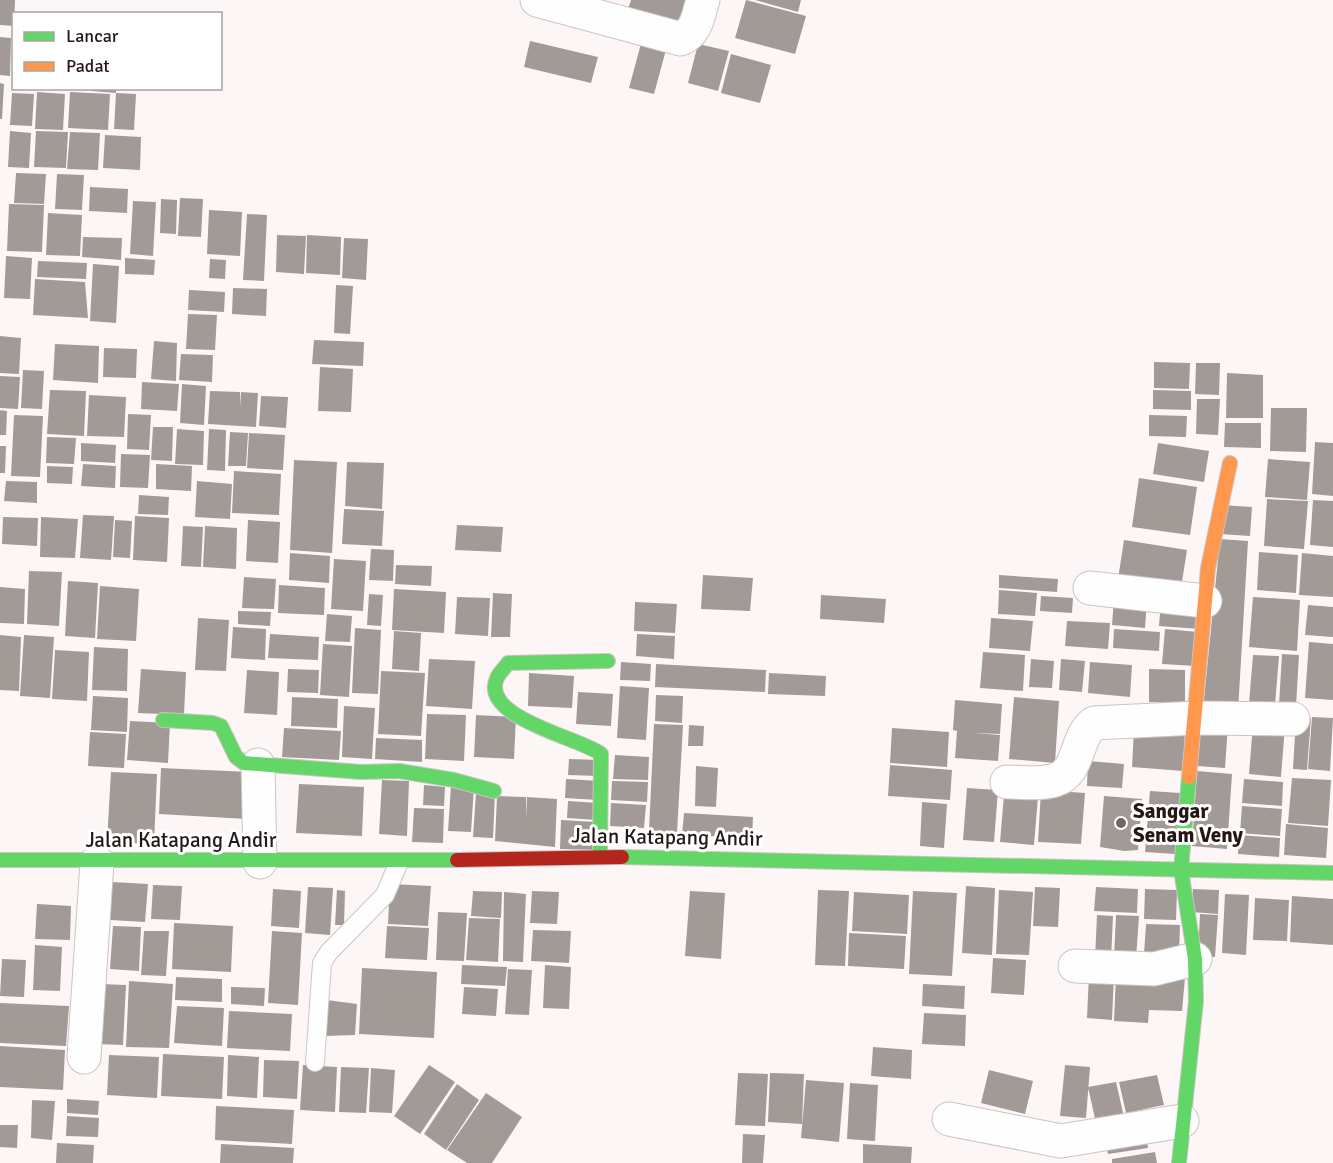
<svg xmlns="http://www.w3.org/2000/svg" width="1333" height="1163" font-family="Signika,sans-serif">
<rect width="100%" height="100%" fill="#fcf7f6"/>
<path fill="#a29a97" d="M0,0H15L14,26L0,25Z
M631,0H688L681,27L627,12Z
M746,0L806,16L795,54L735,38Z
M755,0H801L798,12Z
M0,37L11,38L10,76L0,75Z
M642,40L667,46L654,94L629,88Z
M530,41L598,57L591,83L524,67Z
M698,44L729,51L718,91L688,83Z
M731,54L771,65L760,103L721,93Z
M0,83L4,84L2,119H0Z
M92,88H116V93L92,91Z
M37,92L65,94L63,130L35,129Z
M70,92L110,94L108,130L68,128Z
M12,93L34,94L32,126L10,125Z
M116,93L136,94L134,130L114,129Z
M10,131L31,133L29,168L8,167Z
M36,131L68,132L66,168L34,167Z
M70,132L100,133L98,170L67,169Z
M105,135L141,137L140,170L103,168Z
M16,173L46,174L44,204L14,203Z
M57,174L84,175L82,210L55,209Z
M90,187L128,189L127,213L89,211Z
M180,198L203,199L201,237L178,236Z
M161,199L177,200L176,234L160,233Z
M133,201L156,202L153,256L130,254Z
M9,204L44,205L42,252L7,251Z
M209,210L242,212L240,256L207,254Z
M48,213L82,215L80,256L46,255Z
M247,214L267,215L264,281L243,280Z
M277,235L306,236L304,274L276,272Z
M307,235L341,237L340,275L306,273Z
M83,237L122,238L121,260L82,257Z
M344,238L368,239L366,280L342,278Z
M6,256L32,258L30,299L4,298Z
M125,258L155,260L154,275L125,274Z
M210,259L226,260L225,279L209,278Z
M38,261L87,263L86,279L37,277Z
M93,264L119,266L116,323L90,321Z
M35,279L85,282L88,318L33,315Z
M336,285L353,286L350,334L334,333Z
M233,288L267,289L266,316L232,314Z
M189,290L225,292L224,312L188,310Z
M188,314L217,315L215,350L186,349Z
M0,336L21,338L19,374L0,373Z
M314,340L364,342L363,366L312,364Z
M154,341L177,343L176,381L151,379Z
M55,344L99,346L98,383L53,380Z
M104,348L137,349L136,378L103,377Z
M181,354L213,355L212,382L179,380Z
M1154,362L1190,363L1189,389L1154,388Z
M1196,363H1220L1219,395L1195,394Z
M320,367L353,369L351,412L318,411Z
M23,370L44,371L42,409L21,408Z
M1227,373L1263,375V418H1226Z
M0,376L20,377L18,409L0,408Z
M142,382L179,384L177,411L141,409Z
M182,384L206,386L204,425L180,423Z
M50,390L86,391L84,436L47,434Z
M1153,390L1191,391V410L1153,409Z
M210,391L240,392V407L241,392L258,393L256,427L208,424Z
M89,395L126,397L124,437L87,436Z
M261,396L288,397L286,428L259,426Z
M1197,399H1220L1218,435L1196,434Z
M1271,408H1307L1306,452L1270,451Z
M0,410L7,411L6,435H0Z
M128,414L151,415L149,450L127,449Z
M14,415L43,416L40,477L11,476Z
M1149,415L1187,416L1186,437L1149,436Z
M1225,423H1261V448L1224,447Z
M153,427H173L172,461L151,460Z
M177,429L204,431L203,465L175,464Z
M209,429L226,430L225,471L207,470Z
M230,432L248,433L246,466H228Z
M249,433L285,435L283,470L247,468Z
M47,437L76,438L74,464L46,463Z
M1315,442L1333,443V496L1312,494Z
M81,443L116,445L115,463L81,461Z
M1158,443L1209,451L1204,482L1153,474Z
M0,446H6L5,473H0Z
M121,454L150,455L148,488L120,487Z
M1268,459L1310,462L1307,500L1265,497Z
M294,460L337,462L332,553L290,550Z
M347,462L384,463L382,509L345,506Z
M83,464L116,466L115,488L81,486Z
M156,464L192,466L191,491L156,489Z
M47,466L73,467L72,484L47,483Z
M234,471L281,474L279,515L232,513Z
M1139,478L1197,487L1190,535L1132,527Z
M6,481L37,482V503L4,501Z
M197,481L232,484L230,519L195,517Z
M139,495L169,497L168,515L138,514Z
M1267,499L1308,501L1304,549L1264,546Z
M1313,500L1333,501V547L1310,545Z
M1222,505L1252,507L1250,536L1220,534Z
M344,509L384,511L382,546L342,544Z
M83,515L114,516L111,560L80,558Z
M135,516L169,518L167,562L133,560Z
M3,517L38,518L37,546L2,544Z
M41,517L78,519L75,558L40,557Z
M115,520L132,521L130,558L113,557Z
M248,520L280,522L278,563L246,561Z
M457,525L503,527L501,552L455,550Z
M183,526L203,527L201,567L181,566Z
M205,526L237,528L236,569L203,567Z
M1220,539L1248,541L1238,711L1203,709Z
M1124,540L1187,550L1181,588L1118,579Z
M371,549L394,550L393,581L369,580Z
M1259,552L1298,555L1296,593L1257,590Z
M290,553L330,556L329,583L289,580Z
M1302,553L1333,556V597L1299,595Z
M334,559L366,561L363,611L331,609Z
M396,565L432,566L431,586L395,584Z
M29,571L62,572L59,626L27,624Z
M703,575L753,578L750,611L701,609Z
M999,575L1058,579L1057,592L999,588Z
M244,577L276,579L274,609L242,608Z
M68,581L98,583L95,638L65,636Z
M279,585L325,588L324,615L278,613Z
M100,586L139,589L136,641L97,639Z
M0,587L25,589L24,624L0,623Z
M394,589L446,592L444,633L392,630Z
M999,590L1037,593L1035,616L998,614Z
M493,593L512,594L510,637H491Z
M369,594L383,595L381,626L367,625Z
M821,595L886,599L884,623L820,619Z
M1041,596L1073,598L1072,613L1040,611Z
M457,597L490,598L488,636L455,634Z
M1253,597L1300,600L1297,651L1249,647Z
M1114,598L1147,601L1145,628L1112,625Z
M1161,601L1202,604L1200,629L1159,626Z
M635,602L677,604L675,633L634,631Z
M1308,605L1333,607V637L1305,635Z
M238,611L271,612L270,626L238,624Z
M327,614L352,616L350,642L325,641Z
M198,618L229,620L226,671L195,670Z
M991,618L1033,621L1030,651L989,648Z
M1067,621L1110,623L1108,649L1065,646Z
M233,627L266,629L265,660L231,658Z
M355,628L381,630L378,694L352,693Z
M1114,629L1160,632L1159,651L1113,648Z
M1165,629L1198,632L1196,666L1162,664Z
M394,631L421,633L419,671L392,669Z
M270,634L319,637L318,660L268,658Z
M637,634L675,636L674,659L636,656Z
M0,635L21,637L19,691L0,690Z
M24,635L54,637L50,698L20,696Z
M1309,642L1333,644V700L1305,698Z
M323,644L352,646L349,697L320,695Z
M94,647L128,649L127,691L92,690Z
M55,650L89,652L87,701L52,699Z
M983,652L1025,655L1023,691L980,688Z
M1282,654L1299,655L1296,706L1279,705Z
M1253,655L1279,656L1275,705L1249,703Z
M429,659L475,661L472,709L426,706Z
M1031,659L1054,661L1052,688L1029,687Z
M1061,659L1085,661L1082,692L1059,690Z
M621,662L651,664L650,681L620,680Z
M1090,662L1132,665L1130,697L1088,693Z
M656,664L766,670L765,692L655,687Z
M141,669L186,672L184,715L138,713Z
M288,669L319,670L318,693L287,692Z
M1149,669L1185,670V703L1149,702Z
M247,670L279,672L277,715L244,713Z
M381,671L425,673L421,736L378,734Z
M529,673L574,676L572,708L528,706Z
M769,673L826,676L825,696L768,694Z
M620,686L649,688L646,740L617,738Z
M578,692L613,694L611,726L576,724Z
M656,695L683,696L682,723L655,721Z
M93,696L128,698L127,732L91,730Z
M292,697L338,699L337,728L291,726Z
M1014,697L1059,701L1055,763L1009,759Z
M955,700L1002,704L1000,734L973,733L1000,735L998,761L955,758L957,731L953,730Z
M344,706L375,708L372,759L342,757Z
M427,714L466,715L464,761L425,759Z
M476,715L516,717L514,759L474,757Z
M1296,717L1311,718L1307,770L1293,769Z
M1312,717L1333,718L1330,771L1308,769Z
M130,721L170,723L168,763L127,760Z
M1200,723L1228,725L1225,768L1197,766Z
M654,724L683,725L677,833L649,831Z
M1253,724L1285,726L1281,777L1249,774Z
M689,725L704,726L703,746H688Z
M284,728L341,731L339,760L282,757Z
M892,728L949,732L947,767L890,763Z
M1134,729L1185,733L1183,771L1132,767Z
M90,732L126,734L124,768L88,766Z
M376,738L422,740V762L375,759Z
M615,755L649,757L648,780L613,779Z
M569,759L600,760L599,776L568,775Z
M1088,761L1124,764L1122,788L1087,786Z
M890,765L952,770L950,800L888,796Z
M696,766L718,768L716,807L695,806Z
M161,768L250,772L247,819L159,814Z
M1197,771L1232,774L1227,849L1192,846Z
M111,772L157,774L154,844L107,842Z
M1292,778L1331,780L1328,826L1288,823Z
M566,779L600,781L598,800L565,798Z
M1244,779L1283,782L1282,806L1242,803Z
M382,780L409,781L407,836L379,834Z
M612,781L648,782L647,802L611,800Z
M1005,783L1039,785L1034,845L1000,842Z
M299,784L364,787L362,836L296,833Z
M424,785L445,787L444,806L423,805Z
M451,786L474,787L471,832L448,831Z
M967,788L998,790L994,842L963,840Z
M1041,790L1085,793L1081,844L1038,842Z
M1150,791L1180,793L1175,854L1145,852Z
M476,793L495,794L493,838L473,837Z
M497,796L526,797V819L527,797L557,799L555,847L495,841Z
M1104,796L1142,799L1138,850L1124,851L1100,847Z
M568,801L598,803L597,820L567,818Z
M922,802L947,804L944,848L920,846Z
M611,803L646,805L644,828L610,826Z
M1242,806L1282,809L1280,836L1240,833Z
M414,808L444,809L443,843L412,842Z
M684,813L753,817L752,838L682,835Z
M561,820L596,822L595,850L560,849Z
M1286,824L1328,828L1326,858L1284,855Z
M1239,835L1280,838L1279,857L1238,854Z
M112,882L148,884L145,922L110,920Z
M390,884L431,886L428,926L388,924Z
M153,885L182,886L180,920L151,919Z
M966,886L995,888L992,955L962,953Z
M308,887L333,888L330,935L305,933Z
M1035,887L1060,888L1058,927L1033,926Z
M1096,887L1138,889L1137,913L1094,911Z
M273,889L301,891L299,928L271,926Z
M1145,889L1177,890L1176,920L1144,919Z
M1193,889L1219,890L1218,914L1191,912Z
M337,890L345,891L344,925H335Z
M818,890L849,891L845,966L815,965Z
M999,890L1033,892L1029,955L996,954Z
M473,891L502,892L501,918L471,916Z
M532,891L559,892L557,924L530,923Z
M690,891L725,893L721,959L685,956Z
M913,891L957,893L952,976L909,974Z
M504,892L526,894L523,962L503,961Z
M854,892L909,895L907,934L852,931Z
M1225,894L1249,895L1246,955L1222,953Z
M1292,896L1333,899V945L1290,942Z
M1255,898L1289,900L1287,941L1253,940Z
M37,904L71,906L70,940L35,939Z
M438,912L467,913L464,961L436,960Z
M1200,914L1218,915L1215,957L1198,956Z
M1097,915L1113,916L1111,960L1095,959Z
M1116,915L1139,916L1136,959L1114,957Z
M469,918L500,919L498,962L466,960Z
M174,923L233,926L231,972L172,969Z
M1146,924L1180,925L1179,956L1144,954Z
M113,926L141,927L139,971L110,969Z
M387,926L429,928L427,960L385,958Z
M533,930L571,931L569,963L531,961Z
M144,931H169L166,976L141,975Z
M272,931L302,933L298,1005L268,1003Z
M849,933L906,936L904,969L848,966Z
M35,945L62,947L60,991L33,990Z
M993,958L1026,960L1024,995L991,993Z
M2,959L26,960L24,997L0,996Z
M462,965L507,967L505,986L461,984Z
M545,965L571,967L569,1009L543,1008Z
M362,968L437,972L434,1038L359,1034Z
M508,969L532,970L529,1015L505,1014Z
M1089,974L1114,975L1112,1020L1087,1018Z
M1116,975L1185,978L1182,1011L1149,1010L1148,1023L1114,1021Z
M176,977L222,979V1002L175,1000Z
M129,981L173,984L169,1048L126,1047Z
M99,984L126,985L123,1045L96,1044Z
M923,984L965,986L964,1009L922,1006Z
M231,987L265,988L264,1006L231,1004Z
M464,987L498,989L496,1016L462,1014Z
M327,1000L357,1004L355,1035L325,1036Z
M0,1003L69,1006L66,1046L0,1043Z
M177,1006L224,1008L222,1046L174,1043Z
M229,1011L292,1014L290,1051L227,1048Z
M924,1013L966,1015L965,1046L922,1044Z
M0,1046L65,1050L63,1090L0,1087Z
M873,1047L912,1050L911,1079L871,1076Z
M163,1054L224,1057L222,1099L161,1096Z
M109,1055L159,1057L157,1098L107,1095Z
M228,1055L259,1057L257,1098L227,1096Z
M264,1060L299,1061L297,1099L263,1097Z
M303,1065L337,1067L335,1112L300,1110Z
M429,1065L455,1082L420,1134L394,1116Z
M1065,1065L1090,1067L1086,1118L1060,1116Z
M341,1067L369,1068L366,1113L339,1112Z
M371,1068L395,1070L392,1113L369,1112Z
M989,1070L1033,1081L1025,1114L981,1103Z
M738,1073L768,1074L765,1126L735,1125Z
M770,1073L804,1074L802,1124L768,1122Z
M1157,1075L1164,1105L1126,1113L1119,1082Z
M806,1080L844,1083L839,1142L801,1138Z
M1116,1082L1124,1117L1096,1123L1088,1087Z
M850,1083L878,1085L875,1141L847,1139Z
M457,1084L479,1100L446,1150L424,1134Z
M486,1093L522,1117L492,1163H467L447,1150Z
M67,1099L99,1101L98,1115L67,1113Z
M32,1100L55,1101L52,1140L31,1138Z
M216,1106L294,1110L292,1144L215,1140Z
M67,1116L99,1118L98,1137L66,1136Z
M0,1125H18L17,1148L0,1147Z
M1145,1129L1148,1148L1108,1154L1104,1136Z
M743,1134L765,1135L763,1163H742Z
M57,1143L94,1145L93,1163H56Z
M221,1144L294,1148L293,1163H220Z
M863,1144L912,1147L911,1163H863Z
M1155,1152L1157,1163H1112V1159Z"/>
<g fill="none" stroke-linecap="round" stroke-linejoin="round">
<defs>
<path id="lane" d="M315,1062L322,963L329,952L385,895L399,862"/>
<path id="street" d="M537,0L681,39C697,32 698,15 703,0
M1090,588L1205,601
M258,765L260,862
M1007,782C1022,782 1041,785 1055,780C1080,773 1075,737 1094,723L1197,718L1293,719
M1075,966L1154,969L1195,959
M84,1057L97,862
M949,1119L1061,1141L1182,1121"/>
<path id="fast" d="M163,720L213,723L221,726L236,757L244,763L361,772L399,771L454,780L494,791
M600,856L601,754C581,738 479,718 497,678C499,673 505,668 508,663L608,661
M622,857L1333,873
M0,860H457
M1179,1163L1196,1001L1195,959L1181,870L1189,777"/>
<path id="slow" d="M1189,777L1208,568L1230,463"/>
<path id="jam" d="M457,860L622,857"/>
</defs>
<use href="#lane" stroke="#cdc3c2" stroke-width="20"/>
<use href="#street" stroke="#cdc3c2" stroke-width="35"/>
<use href="#fast" stroke="#cdc3c2" stroke-width="16"/>
<use href="#slow" stroke="#cdc3c2" stroke-width="16"/>
<use href="#jam" stroke="#cdc3c2" stroke-width="16"/>
<use href="#lane" stroke="#fffefe" stroke-width="18"/>
<use href="#street" stroke="#fffefe" stroke-width="33"/>
<use href="#fast" stroke="#63d668" stroke-width="14"/>
<use href="#slow" stroke="#ff974d" stroke-width="14"/>
<use href="#jam" stroke="#b3261e" stroke-width="14"/>
</g>
<circle fill="#716565" stroke="#fff" stroke-width="2" cx="1121" cy="823" r="6"/>
<g text-anchor="middle" stroke-width="6" stroke-linejoin="round" paint-order="stroke">
<g font-size="21" font-weight="bold" fill="#261717" stroke="#fff" text-anchor="start">
<text x="1133" y="818">Sanggar<tspan x="1133" dy="24">Senam Veny</tspan></text>
</g>
<g font-size="21" fill="#261717" stroke="#fff">
<text transform="translate(667 837) rotate(1)" y="7">Jalan Katapang Andir</text>
<text x="181" y="847">Jalan Katapang Andir</text>
</g>
</g>
<rect x="12" y="12" width="210" height="78" fill="#ffffff" stroke="#a8a2a2" stroke-width="1.5"/>
<rect x="24" y="32" width="30" height="9" fill="#63d668" stroke="#a8a2a2" stroke-width="1.5"/>
<text x="66" y="42" font-size="18" fill="#261717">Lancar</text>
<rect x="24" y="62" width="30" height="9" fill="#ff974d" stroke="#a8a2a2" stroke-width="1.5"/>
<text x="66" y="72" font-size="18" fill="#261717">Padat</text>
</svg>
